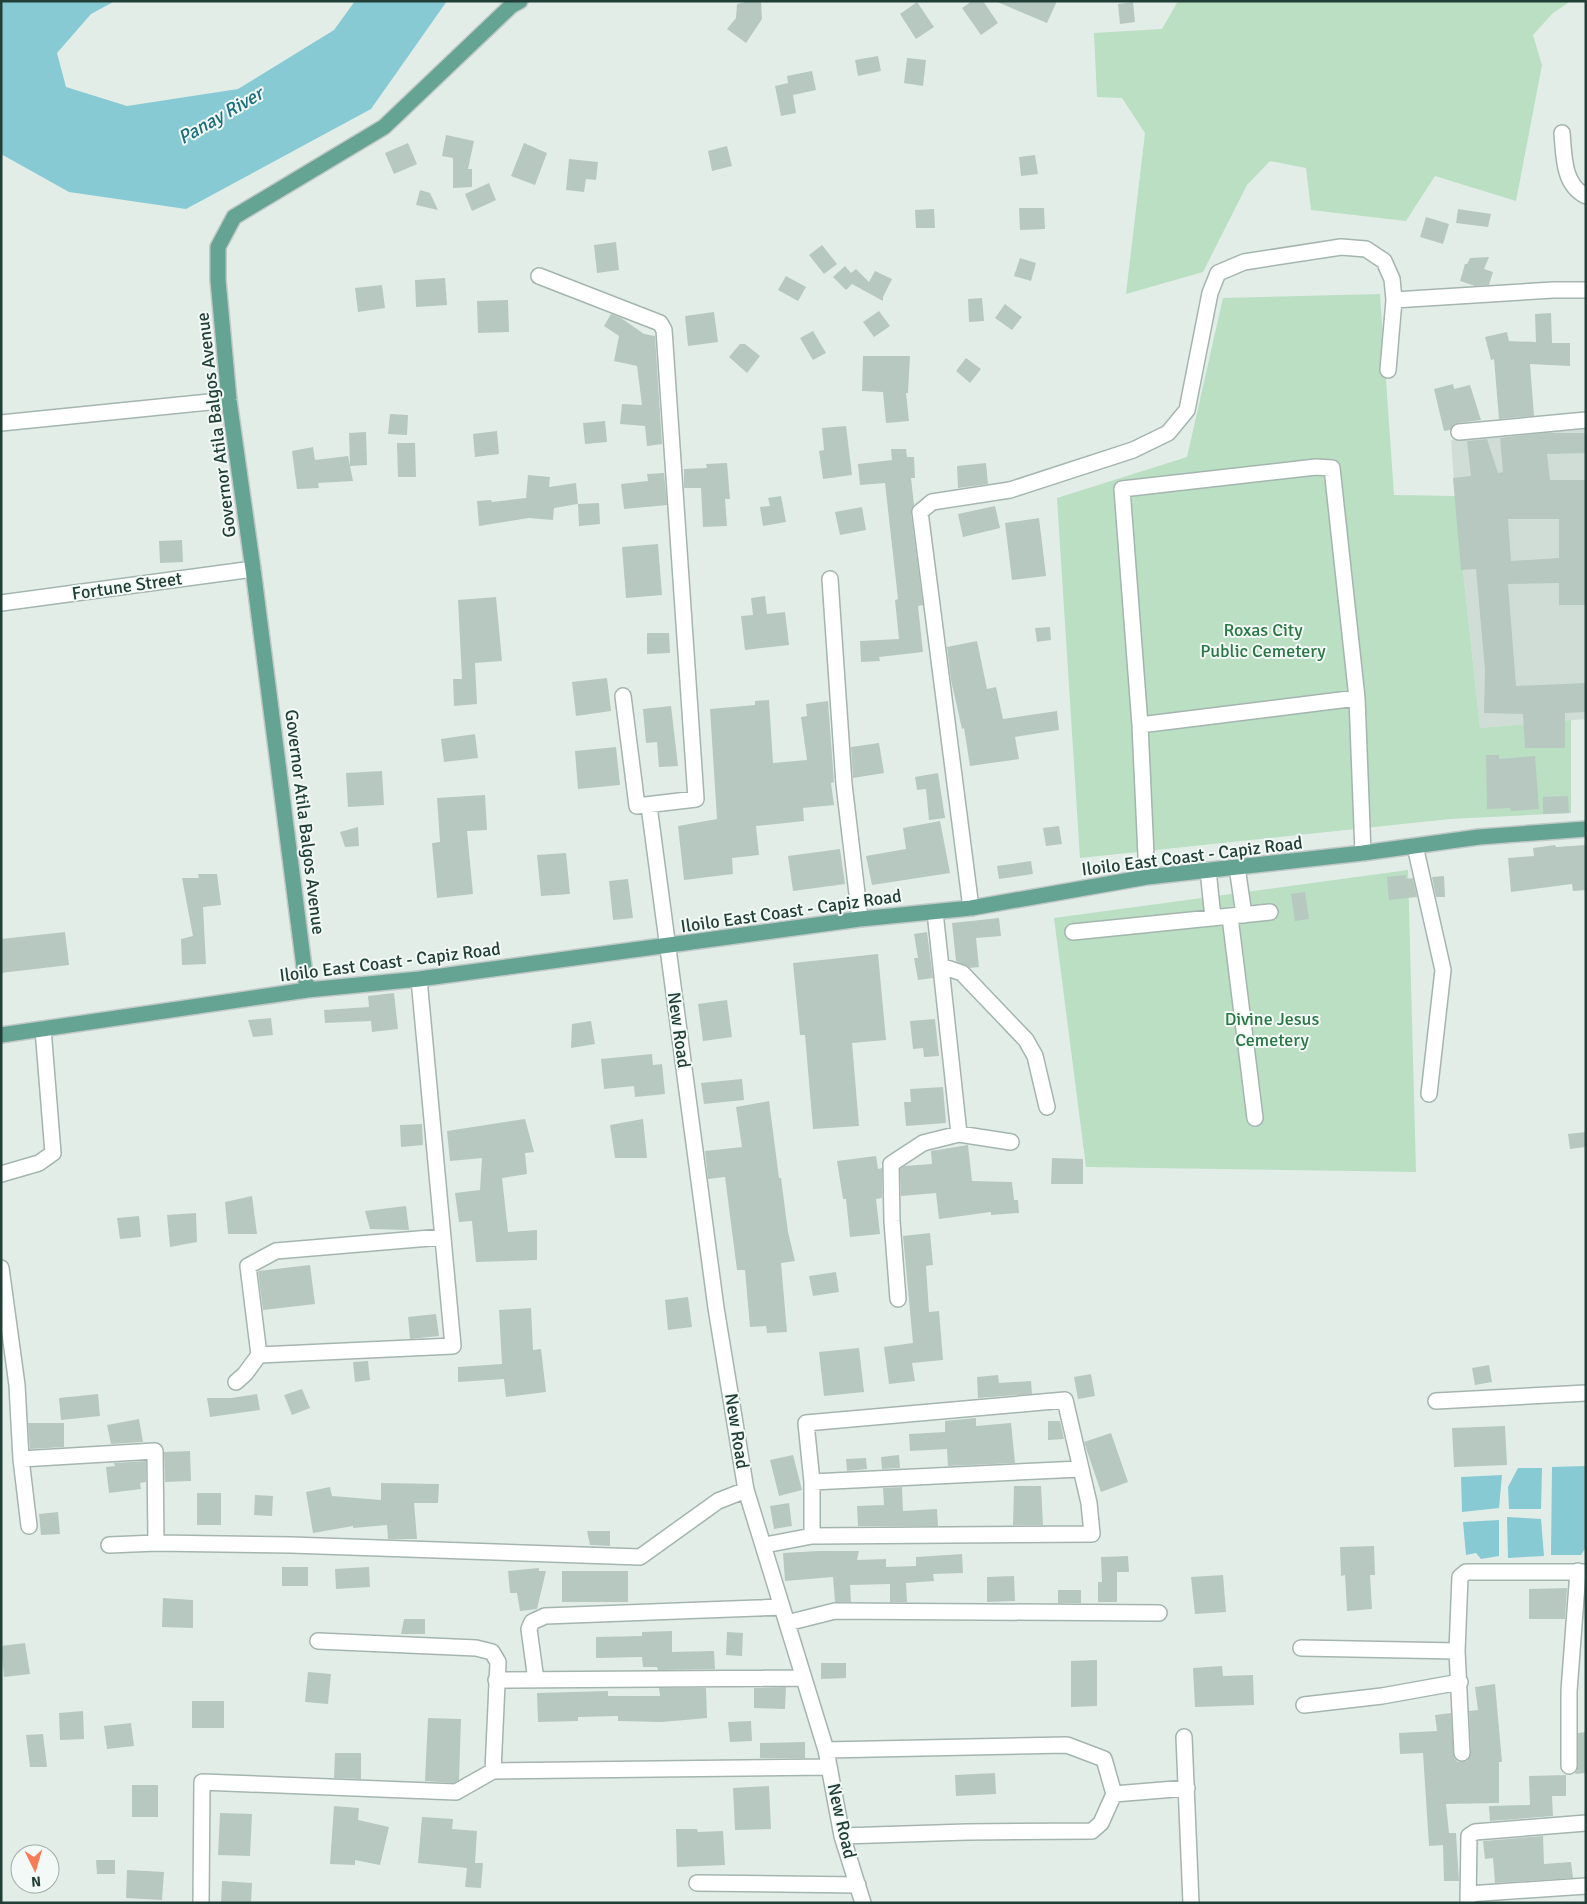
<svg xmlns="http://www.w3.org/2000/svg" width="1587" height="1904" font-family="Signika,sans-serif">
<rect width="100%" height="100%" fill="#e2ede8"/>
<path fill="#d0ddd7" d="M1586,429V719L1480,728L1455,496L1451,440Z"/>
<path fill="#badfc3" d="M1178,1H1571L1553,13L1533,35L1542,65L1516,201L1435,176L1406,221L1311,210L1306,168L1270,161L1247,185L1203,272L1126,294L1145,133L1122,98L1097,97L1094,33L1162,29Z
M1380,294L1394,495L1455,496L1480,728L1571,720V813L1450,819L1080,858L1057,498L1187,457L1223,298Z
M1408,870L1416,1172L1086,1167L1054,918Z"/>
<path fill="#88cad4" d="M1,1H115L91,14L57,53L66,87L127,106L238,89L334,30L355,1H447L371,109L186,209L69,192L1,154Z
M1586,1466V1547L1581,1555H1551L1552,1467Z
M1518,1468H1542L1541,1509H1509L1508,1487Z
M1502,1475L1499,1508L1462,1512L1461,1477Z
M1507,1517L1541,1519L1544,1556L1508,1558Z
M1499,1520V1556L1481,1559L1476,1553L1466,1555L1463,1522Z"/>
<path fill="#b7c8c1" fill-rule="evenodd" d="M750,1H761L762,19L746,43L727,29L736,18L737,4Z
M972,1H983L998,23L981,35L962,8Z
M995,1H1057L1047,23Z
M917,2L934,27L916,39L900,14Z
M1133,2L1135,22L1120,24L1118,4Z
M878,56L881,71L858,76L855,60Z
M907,58L926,60L923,86L904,83Z
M812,71L816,90L793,95L796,113L781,116L775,86L788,83L787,76Z
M446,135L474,141L468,169H472V187L453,188V158L442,156Z
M408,143L417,164L394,174L385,153Z
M524,143L547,153L535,185L511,176Z
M727,146L732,166L712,171L708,151Z
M1035,155L1038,174L1021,176L1019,157Z
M569,159L598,162L596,180L586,179L584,192L566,190Z
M489,183L496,200L472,211L465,194Z
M420,190L430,193L438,210L416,205Z
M1019,208H1044L1045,229L1020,230Z
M934,209L935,228H916L915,210Z
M1458,209L1491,214L1488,227L1456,223Z
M1426,217L1449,224L1443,244L1420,237Z
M616,242L619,270L597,273L594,245Z
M822,245L837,264L824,274L809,255Z
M1489,257L1484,269L1493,272L1489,285L1475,286L1460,281L1465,264H1467L1470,258Z
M1020,258L1036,263L1031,281L1014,276Z
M845,266L851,273L856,269L869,282L875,271L892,279L883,297V301L852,284L846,290L833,277Z
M786,276L806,287L798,301L778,290Z
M445,278L447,305L416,307L415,280Z
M382,285L385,308L358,312L355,288Z
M982,298L984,321L969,322L968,299Z
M508,300L509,332L478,333L477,301Z
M1005,304L1022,317L1012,330L995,318Z
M879,311L890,326L874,337L863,322Z
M714,312L718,342L688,346L685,316Z
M1551,313L1552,343H1570V366L1530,364L1534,416L1499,419L1494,359L1491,360L1485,337L1507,332L1509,341L1536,342L1535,314Z
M611,314L621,318L644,334L655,336L662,444L647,446L645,426L620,424L622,404L642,405L637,366L614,361L619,336L604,326Z
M813,331L826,353L813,360L800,338Z
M740,344H745L760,356L747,373L729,357Z
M863,356H910L908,393H906L909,421L886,423L883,392L862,391Z
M966,358L981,369L970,383L956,371Z
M1453,384L1454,389L1470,385L1481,420L1458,423L1450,430L1444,431L1434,389Z
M390,414L408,415L407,435L388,434Z
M605,421L607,442L585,444L583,423Z
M846,426L852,475L823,479L819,451L824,450L822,428Z
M497,431L499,454L475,457L473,434Z
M366,432L367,465L350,466L349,433Z
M1545,433H1586V453L1547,454L1550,480H1586V605H1559V583L1508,584L1516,686L1586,683V712L1565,713V748H1525L1523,714L1484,713L1485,670L1476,569L1461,570L1453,478L1471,476L1467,441L1487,439L1498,473L1503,472L1500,438ZM1508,519H1559V558L1511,561Z
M397,443H415L416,477H398Z
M313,447L315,460L348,456L353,481L318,483L319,488L297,489L292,451Z
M891,449H906L907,457H914L915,478H911L914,505L911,513L923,605L918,606L923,652L879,657L880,661L861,662L860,641L899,639L895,600L898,599L885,483L860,485L858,464L892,460Z
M727,463L730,499H725L727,526L703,527L701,488H684V469L707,468L706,464Z
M986,463L988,484L958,488L957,466Z
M664,473L667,505L624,509L621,484L648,481L647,474Z
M528,475L550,477L549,487L576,483L578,504L554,508L553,520L529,518L479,526L477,501L491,500L492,502L526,498Z
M781,496L786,522L763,526L760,507L770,506L768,498Z
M599,503L600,524L579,526L578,504Z
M995,506L1000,528L963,537L958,514Z
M862,507L866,530L840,535L835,512Z
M1039,518L1046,576L1012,580L1005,523Z
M182,540L183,562L160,563L159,541Z
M658,544L662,595L626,598L622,547Z
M765,596L767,614L785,612L789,645L745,650L741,616L753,615L751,598Z
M496,597L502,661L475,663L477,704L454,706L453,679H462L458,600Z
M1050,627L1051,640L1037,642L1035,628Z
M647,633H669L670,653L647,654Z
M977,641L987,689L996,687L1003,719L1057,711L1059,730L1015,737L1019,759L970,766L964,728L962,729L951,680L947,647Z
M607,678L611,711L576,716L572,682Z
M769,700L773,763L807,760L801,717L807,716L806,704L828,701L834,782L831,783L834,805L803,808L804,821L756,826L759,855L732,858L733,874L684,880L678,826L717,819L710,709L755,705V701Z
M671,706L678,766L659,767L657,742L646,743L643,709Z
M475,734L478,758L444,762L441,739Z
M879,743L884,773L853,778L851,747Z
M616,747L620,785L578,789L575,751Z
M1486,755H1499V759L1535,756L1539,809L1511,811L1510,808L1487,809Z
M382,771L384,805L348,807L346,773Z
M938,773L945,818L929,820L926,789L917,790L915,777Z
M485,795L487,830L467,831L473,894L437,898L432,843L440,842L437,798Z
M1568,796L1569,813L1543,814V797Z
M940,821L950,873L872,885L866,856L906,849L903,828Z
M1059,826L1062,844L1046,846L1043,828Z
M358,827L359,846L345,847L340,832Z
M1555,845L1556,847L1586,845V890L1573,891L1572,884L1511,892L1508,858L1534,856L1533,848Z
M840,849L845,884L793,891L788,856Z
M566,853L570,894L541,896L537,855Z
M1031,861L1033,874L999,879L997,866Z
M198,874H217L221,905L203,907L206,964L182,965L181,939L193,936L182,878H199Z
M1406,875V879L1413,878L1417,897L1389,900L1387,877Z
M1444,876L1445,897H1436L1432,877Z
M628,879L633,918L613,920L609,881Z
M1305,892L1309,919L1295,921L1291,894Z
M999,918L1001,936L976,938L979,967L970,968L956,961L952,923Z
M65,932L69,965L1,973V939Z
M927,932L933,978L918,980L914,958H918L914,934Z
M878,954L886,1040L852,1043L859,1126L813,1129L805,1035H800L793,963Z
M394,993L398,1029L372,1032L371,1021L325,1023L324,1010L369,1007L368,996Z
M727,1000L732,1037L703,1041L698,1004Z
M271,1018L273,1035L253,1037L248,1020Z
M935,1019L939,1056L924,1057L923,1048L913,1049L910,1021Z
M591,1021L595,1044L571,1048L572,1024Z
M652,1054L653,1065L662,1064L665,1094L635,1097L634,1086L604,1089L601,1059Z
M742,1079L744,1100L704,1104L701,1083Z
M943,1087L946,1123L906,1126L904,1102H911L910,1089Z
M769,1101L779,1178H781L788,1232L795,1261L781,1263L787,1332L767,1333L766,1326L750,1327L745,1270H737L725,1177L708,1179L705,1151L742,1147L736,1107Z
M525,1119L534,1152L525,1153L527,1174L502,1178L508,1232L537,1230V1260L476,1262L472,1221L459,1222L455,1193L480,1190L482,1158L450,1161L447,1131Z
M643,1119L647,1158H615L610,1125Z
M422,1124L423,1145L401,1147L400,1125Z
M1586,1132V1147L1570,1149L1568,1134Z
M968,1145L972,1181L1012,1182L1014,1200H1018L1019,1213L991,1215V1212L939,1219L936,1193L901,1196L900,1169L904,1166L932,1164L931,1151Z
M876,1156L878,1169L882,1168V1198L876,1199L880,1234L850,1237L846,1199H843L837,1161Z
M1052,1158L1083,1159V1184H1051Z
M252,1196L257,1234H228L225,1202Z
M406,1206L409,1230L370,1229L365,1211Z
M196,1213L197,1242L170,1247L167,1215Z
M139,1216L141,1237L120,1239L117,1218Z
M930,1233L933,1265L926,1266L929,1312L939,1311L943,1360L912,1363L915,1381L889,1384L884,1347L913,1343L903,1236Z
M310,1265L315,1304L263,1310L258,1271Z
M836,1272L839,1292L813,1296L809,1276Z
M688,1297L692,1327L668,1330L665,1300Z
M531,1308L533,1350L541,1349L546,1392L506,1397L504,1379L458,1382V1367L502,1364L499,1310Z
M436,1314L439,1336L410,1339L408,1317Z
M859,1348L864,1392L824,1396L819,1352Z
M368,1361L370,1380L355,1382L353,1362Z
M1489,1365L1492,1382L1475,1385L1472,1368Z
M1091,1374L1095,1396L1078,1399L1074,1377Z
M998,1375L999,1383L1031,1381L1032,1394L978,1398L977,1377Z
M302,1389L310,1408L292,1415L284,1395Z
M98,1394L100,1416L61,1420L59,1398Z
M257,1394L260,1410L210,1417L207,1398H231Z
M976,1418V1426L1011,1423L1015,1463L948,1466L947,1449L910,1451L909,1434L945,1432V1421Z
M139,1419L143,1442L111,1444L107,1425Z
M1048,1421H1060L1064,1439L1048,1440Z
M28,1423H64V1447L30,1449Z
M1505,1426L1507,1465L1454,1467L1452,1428Z
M1111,1433L1128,1482L1101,1492L1084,1442Z
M190,1451L191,1481L165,1482L164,1452Z
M793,1455L802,1490L779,1496L770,1460Z
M899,1455L900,1468L882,1469L881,1457Z
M866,1458L867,1469L847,1471L846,1459Z
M146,1461V1482L140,1483L141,1489L109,1493L106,1467L115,1466L114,1463Z
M381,1483L439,1484L438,1503H414L417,1539H388L387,1525L353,1528V1526L313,1533L306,1492L330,1487L332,1496L381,1500Z
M1014,1486H1041L1043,1525H1013Z
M902,1487L903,1511L937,1509L938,1526H858L857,1506L884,1505L883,1488Z
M197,1493H221V1525H197Z
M255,1495L273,1496L272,1516L254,1515Z
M789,1503L792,1526L774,1529L770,1506Z
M58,1512L60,1534L41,1535L39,1514Z
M587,1531H610V1546L590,1545Z
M1374,1546L1375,1575H1370L1372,1609L1347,1611L1345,1575L1341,1576L1340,1547Z
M818,1551H859L857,1560L886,1559V1567L916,1566V1557L962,1554L963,1573L933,1574L934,1581L906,1583L907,1602H890V1584L850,1585L851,1602H835L833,1577L785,1581L783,1553Z
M1128,1556L1129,1572H1117V1602H1098V1582H1102L1101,1557Z
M282,1567H308V1586H282Z
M369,1567L370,1587L336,1589L335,1569Z
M539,1568V1571H546L537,1609L520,1611L517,1593H510L508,1571Z
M562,1571H628V1602H562Z
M1223,1575L1226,1612L1195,1614L1191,1577Z
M1014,1576L1015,1601L987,1602V1577Z
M1567,1588L1565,1619H1529V1589Z
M1058,1590H1081V1603H1058Z
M163,1598L193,1600V1628L162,1627Z
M404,1619H425V1634H401Z
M672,1631V1652L714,1651L715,1669L658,1670L657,1667H643L642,1657L596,1658V1637L642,1636V1632Z
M727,1632L743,1633L742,1656L726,1655Z
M25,1643L30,1674L4,1677L1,1646Z
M1097,1660V1706L1071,1707V1661Z
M821,1663H846V1678L821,1679Z
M1222,1666L1223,1676L1253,1675L1254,1705L1195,1707L1193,1668Z
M308,1672L331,1674L328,1704L305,1702Z
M1495,1684L1502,1762H1499V1803L1446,1804L1449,1833H1456L1459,1881H1444L1443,1845L1429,1846L1423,1753L1400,1754L1399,1733L1437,1731L1435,1715L1451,1713L1454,1758L1458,1762L1467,1761L1471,1753L1469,1711L1478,1710L1475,1687Z
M786,1687L785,1709L754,1708V1688Z
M659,1688H706L707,1718L662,1722L618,1721V1716L578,1717V1721L538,1722L537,1693L608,1691V1696H660Z
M192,1701H224V1728H192Z
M83,1711L84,1739L60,1740L59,1713Z
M428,1718L461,1719L459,1780L454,1783L425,1781Z
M751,1721L752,1741L730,1742L728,1722Z
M131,1723L134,1746L107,1749L104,1726Z
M1586,1732V1773L1575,1774L1578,1766V1733Z
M43,1734L47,1767H30L26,1735Z
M805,1742V1758H760V1743Z
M335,1753H361V1779L334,1778Z
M995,1773L996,1794L956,1796L955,1775Z
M1566,1775V1796H1552L1553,1816L1490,1821L1489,1806L1530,1805L1529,1776Z
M132,1785H158V1817H132Z
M769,1786L771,1829L735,1830L733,1788Z
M334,1806L359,1808L358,1820L389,1827L380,1865L355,1860V1865L330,1864Z
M220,1813L252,1814L250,1856L218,1855Z
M422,1817L453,1819L452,1829L477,1831L475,1863H483L481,1888L465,1887L467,1868L418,1863Z
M676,1829H697L698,1832L723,1831L725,1865L677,1867Z
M1543,1836L1544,1864L1571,1862L1573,1878L1495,1883L1493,1858L1485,1859L1483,1841Z
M96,1860H115V1874H97Z
M127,1870L164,1872L162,1900L126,1898Z
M222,1881L252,1883L251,1903H221Z"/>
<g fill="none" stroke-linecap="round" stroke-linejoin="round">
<defs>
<path id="minor" d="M1562,133C1564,156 1563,185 1586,196
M539,276L660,323L664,330L696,799L637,806L623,696
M1394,300L1553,290H1586
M1,423L229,400
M1459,432L1586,420
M830,579L844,784L860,919
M1,603L253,569
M1140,725L1357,698
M649,806L716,1308L746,1490L826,1750L842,1836L863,1903
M1415,846L1443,970L1429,1094
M1237,867L1244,915
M1208,870L1213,918
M1147,877L1140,725L1122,489L1316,467L1332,468L1357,698L1363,853
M971,908L920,512L932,502L1010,490L1133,450L1168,433L1187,410L1210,293L1218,273L1244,262L1341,247L1366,249L1384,261L1392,279L1394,300L1388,370
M935,912L959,1134
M1230,917L1255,1118
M1073,932L1270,912
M941,966L962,973L1026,1040L1035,1056L1047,1107
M1,1174L39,1163L53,1153L43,1029
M1,1268L17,1385L21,1459L29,1526
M898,1299L892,1221L891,1164L923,1143L959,1134L1011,1142
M259,1355L453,1346L419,979
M236,1382L245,1374L259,1355L248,1266L276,1251L442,1237
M1436,1401L1586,1393
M21,1459L155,1451L156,1543L291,1545L640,1557L718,1501L746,1490
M812,1482L1080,1469
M109,1545L156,1543
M765,1545L812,1536L1092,1534L1089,1503L1065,1400L806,1423L812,1482V1536
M787,1623L835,1611L1159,1613
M318,1641L476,1648L492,1652L498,1662L493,1771
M1301,1648L1457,1651
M496,1680L803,1678
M536,1680L529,1629L532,1622L545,1616L782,1607
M1304,1705L1382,1696L1460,1682
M1184,1737L1191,1903
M826,1750L1067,1745L1104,1759L1114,1794L1101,1823L1092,1831L967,1832L842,1836
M1462,1753L1457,1651L1460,1577L1466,1572H1586
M1569,1766V1691L1578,1571
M1114,1794L1187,1788
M697,1883L858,1885
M1468,1894L1586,1886
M201,1903L202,1782L456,1792L493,1771L829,1767
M1468,1903L1469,1836L1475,1832L1586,1823"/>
<path id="major" d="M307,990L253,569L229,400L218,280V247L234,217L384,127L511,6L520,1
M1,1035L307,990L419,979L860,919L971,908L1147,877L1363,853L1479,837L1586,829"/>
</defs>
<use href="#minor" stroke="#a4b5af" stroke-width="18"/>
<use href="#major" stroke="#c1c9c7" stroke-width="18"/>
<use href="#minor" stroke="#fff" stroke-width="15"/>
<use href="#major" stroke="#65a493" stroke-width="15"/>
</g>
<g text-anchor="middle" stroke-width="4" stroke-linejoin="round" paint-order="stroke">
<g font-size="18" fill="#213f36" stroke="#f3f9f6">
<text transform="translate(216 425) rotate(-97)" y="6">Governor Atila Balgos Avenue</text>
<text transform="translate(127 586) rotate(-8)" y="6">Fortune Street</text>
<text transform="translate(305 822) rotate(83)" y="6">Governor Atila Balgos Avenue</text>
<text transform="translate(1192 856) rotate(-7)" y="6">Iloilo East Coast - Capiz Road</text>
<text transform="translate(791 911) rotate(-8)" y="6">Iloilo East Coast - Capiz Road</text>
<text transform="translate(390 962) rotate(-7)" y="6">Iloilo East Coast - Capiz Road</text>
<text transform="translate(679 1030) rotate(82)" y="6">New Road</text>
<text transform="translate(737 1431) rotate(81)" y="6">New Road</text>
<text transform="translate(842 1821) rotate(77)" y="6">New Road</text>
</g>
<g font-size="18" fill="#2a7746" stroke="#f3f9f6">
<text x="1263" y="636">Roxas City<tspan x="1263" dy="21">Public Cemetery</tspan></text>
<text x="1272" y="1025">Divine Jesus<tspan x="1272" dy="21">Cemetery</tspan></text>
</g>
<g font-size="19" font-style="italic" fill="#196e7d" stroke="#f3f9f6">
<text transform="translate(220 115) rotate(-30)" y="7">Panay River</text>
</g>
</g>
<rect width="1587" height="1904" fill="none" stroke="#213f36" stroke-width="5"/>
<g transform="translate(35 1869) rotate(175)"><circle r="24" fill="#f3f9f6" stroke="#9fafa9"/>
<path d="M0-4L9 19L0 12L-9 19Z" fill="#f77b56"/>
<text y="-8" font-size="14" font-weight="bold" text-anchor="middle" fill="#213f36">N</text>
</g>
</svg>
